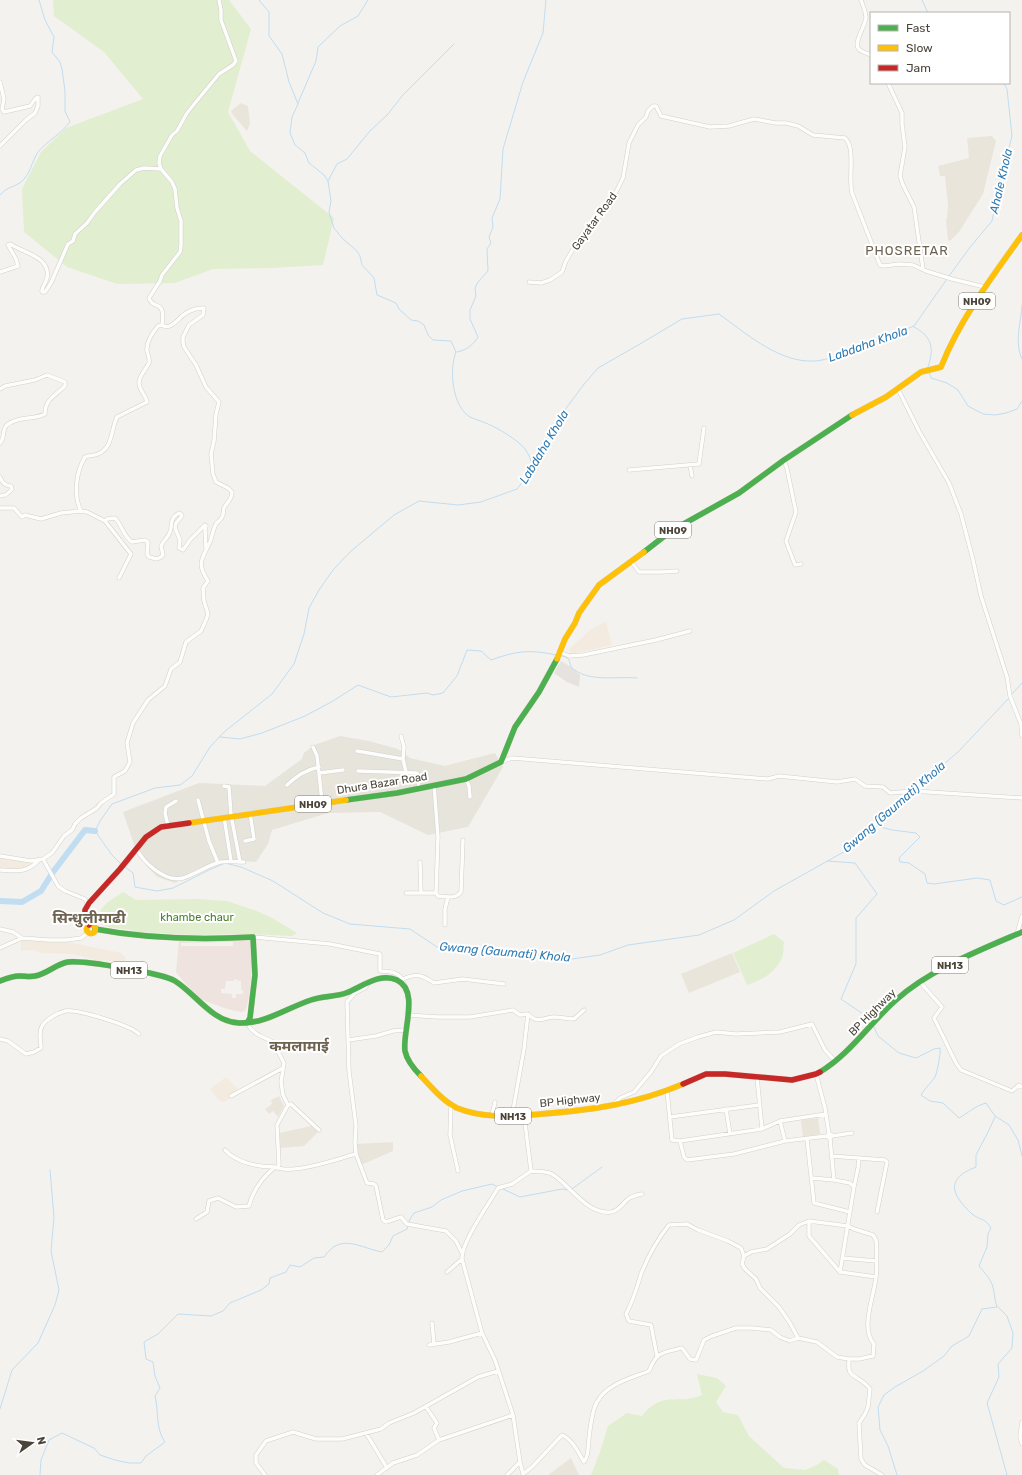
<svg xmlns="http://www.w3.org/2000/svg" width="1022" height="1475" font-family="Rubik,'Noto Sans Devanagari',sans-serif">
<rect width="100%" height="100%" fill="#f4f2ee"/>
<path fill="#e7e4dc" d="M340,736L369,741L398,749L410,758L445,766L495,753L503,767L468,827L428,835L380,812L328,813L272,830L268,844L256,862L220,860L175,883L157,877L138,856L123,812L199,783L265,786L302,759L304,753L314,745Z"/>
<path fill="#f3ebdf" d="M606,621L612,645L571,654L569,649L590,630Z
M0,858L30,863V865L28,867L22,869L0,868Z
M21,941L68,942L121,953L126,958L123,963L101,960L100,963L93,961V959L73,954L42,953L32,950L21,951Z
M226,1077L241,1092L224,1102L218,1100L210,1089Z"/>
<path fill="#e6e2de" d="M561,661L571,667L580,675L579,687L567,682L554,673Z"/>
<path fill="#eae5da" d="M241,103L248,106L250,124L247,131L233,115L231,111Z
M992,136L996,141L983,194L959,232L951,240L948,241L946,220L947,218L948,206L945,176H940L938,166L969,158L967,138Z
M476,758L480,771L475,772L473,767L447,774L445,766Z
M336,773L341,798L334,799L331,785L321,787V775Z
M732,953L740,972L689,993L681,974Z
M279,1096L284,1106L278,1117L273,1111L269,1114L265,1109L272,1104L271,1100Z
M818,1118L820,1134L803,1137L801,1120Z
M311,1126L318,1132L304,1146L280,1148L279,1133Z
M393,1142V1151L361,1165L357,1154L356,1144Z
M571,1458L579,1475H548Z"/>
<path fill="#eee3df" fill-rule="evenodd" d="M240,939L252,940V968L249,998L245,1011L241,1012L227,1009L197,998L176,972L179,940ZM233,942V946H181V943ZM234,979L241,981V990H243V994H236V998H232V994L221,993V989H225L226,981H234Z"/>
<path fill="#e1eecf" d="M53,0H229L251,29L228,112L250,151L334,218L323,265L272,268L213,269L175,283L117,284L67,267L24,232L22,189L41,152L66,128L143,99L104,52L54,16Z
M123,892L136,900L198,899L227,901L257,911L272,918L297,933L292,936L247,934L192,935L138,932C127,927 113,931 102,924L100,918L101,909L108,902Z
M774,934L784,942C783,947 784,953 782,958C776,972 761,981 747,985L733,953Z
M697,1374L717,1378L726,1386L716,1402L723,1412L738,1415L749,1436L784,1468L805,1470L817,1465L824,1460L838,1469L839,1475H591L600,1452L608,1426L627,1413L642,1416C663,1389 676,1406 702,1395Z"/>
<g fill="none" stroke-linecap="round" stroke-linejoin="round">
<path stroke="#c0ddf1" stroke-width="1" d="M259,0L269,12V36L282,54L289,82L298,104L292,117L290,133L295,145L305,153L309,163L324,175L328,181L331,201L329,212L334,228L342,238L357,251L360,256L362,265L374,278L377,295L396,303L399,309L411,320L418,321L424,325L428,335L433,340L451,341L456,352C449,370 452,406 470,417C476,420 482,421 488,424C498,428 519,441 525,449C529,454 531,461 533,466
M922,0L928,13
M298,103L316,61L318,47L340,26L358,16L368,0
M328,181L337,164L347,159L369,132L388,114L402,96L454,44
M0,195C8,186 13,188 21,182C30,175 32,161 38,152C47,141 61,134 70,122L65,111V91L62,69L60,62L52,52L54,37L45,20L39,0
M949,276L971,246L992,221L998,191L1012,136L1007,89L1004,83
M1022,305C1021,323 1014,342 1022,359
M914,326L947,279
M914,327C933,337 934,349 928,367
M457,352C467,350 473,345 478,337L470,319V310L476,296L475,288L478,282L488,271L487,249L491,243L489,237L493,227L492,218L500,199L503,149L523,82L543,33L546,0
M929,372L931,378L947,383L958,390L968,406L983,414L995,415L1006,413L1017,409L1022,401
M561,656C569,657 569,659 571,667C588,683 616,676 637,678
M1012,694L1022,683
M220,737L240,739L262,733L305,716L333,701L358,685L391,697L427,693L433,695L443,693L457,676L467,650L481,651L491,660C516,651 529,649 556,655
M915,789L958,752L1010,697
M877,826L892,830L916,833L920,837L899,858L900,862L909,863L925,874L927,883L934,884L977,878L990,880L996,901L1004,905L1022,897
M827,861L855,863L877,894L856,918V964L841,999L869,1018L871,1022
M121,864L112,855L95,831L100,821L112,804L155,788L180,785L192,776L210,747L224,732L272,694L294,664L304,634L309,608L319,590L333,570L350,552L394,515L419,501L458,505L481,502L517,489L534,467L548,439L567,407L585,383L598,368L640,344L682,319L719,314C744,332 775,359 807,361C823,362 837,356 851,351C872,343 893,335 914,326
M125,867L133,873L135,887L157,891L173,888L209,870L225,863L241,867L273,881L323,913L350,924L410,929L437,947L515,952L548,957L572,959L600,955L628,945L699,935L734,920L774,891L849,849L877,826L911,793
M874,1027L878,1036L899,1053L916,1058L934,1049L940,1048C941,1053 937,1073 935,1077C931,1083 925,1088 921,1095L930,1101L943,1103L959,1118C968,1113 975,1106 986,1103L995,1116L1009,1125L1018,1140L1022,1156
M501,1188L520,1197L562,1189L569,1190
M572,1189L602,1167
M998,1307L1007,1316L1013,1333L1012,1348L998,1364L999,1377L987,1403L1007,1475
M0,1409L12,1370L38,1343L55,1305L59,1290L51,1251L54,1217L50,1170
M40,1475L41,1460L49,1440L62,1433L94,1448L100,1455L115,1460L129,1463H141L146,1456L165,1442C155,1428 159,1411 155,1396L160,1388L155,1376L153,1362L146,1359L144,1342L158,1334L178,1314L211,1316L223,1311L230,1303L261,1290L269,1284L270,1278L286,1272L290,1265L300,1267L314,1258L324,1257C341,1232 360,1248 382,1252L389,1245L393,1236L407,1229L410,1219L414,1213L432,1207L441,1200L462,1191L492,1184L498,1187
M897,1475L888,1446L880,1430L878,1407L884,1395L895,1387L923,1371L944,1356L952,1346L969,1336L982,1309L997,1307C994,1299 995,1292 992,1284C989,1277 984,1272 979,1266L987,1247L988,1234L991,1228C984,1217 981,1221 972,1214C951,1194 945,1179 976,1167V1155L988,1132L995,1117"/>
<path stroke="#c0ddf1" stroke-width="6" d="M0,901L22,902L41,891L53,872L85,830L95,831"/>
<defs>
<path id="street" d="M861,0C863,6 866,12 866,18C865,26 854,42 858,48C860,52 867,53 871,55
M0,82L4,99L2,109L4,112L30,106L36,98L38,97V106L35,113L26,120L0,146
M888,83L902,113V124L905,147L900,176L903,185L914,207L923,269
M0,272L18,266L16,259L8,245L10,244C24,253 51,257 47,278C46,282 43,286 42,290V292H45L51,283L68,244L73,241L75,234L87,223L95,212L120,184L136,170L144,168L161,169
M529,282L541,283L550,280L562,272L566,261L582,234L600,216L615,194L623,178L629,143L638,125L646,117L648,111L653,106H656L661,116L710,127L729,126L754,119L776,123H786L798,126L813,135L845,138C856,148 848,177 852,193L880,265L884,266L899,264L913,265L926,271L952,279L985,287
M0,389L5,386L35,380L47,375L65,382V386C55,396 45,399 45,414C34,420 16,416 6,426C2,431 5,438 0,443
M898,389L919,431L949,483L961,514L973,560L981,596L1007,677L1010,696L1021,724L1022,736
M784,460L787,469L796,512L786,541L795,565L801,564
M690,465L692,476
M629,470L699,464L704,428
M0,477C2,483 6,486 11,486L12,489C9,493 6,496 0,496
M0,508H14L22,517L25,515L41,519L61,513L81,511L87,512L105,521L131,554L119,578
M81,511C73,495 76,472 85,457C89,455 94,456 98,454C113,448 111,429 117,417L147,402C146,395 139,391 139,382C140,375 146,369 149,363C150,358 148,355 147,351C146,342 153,332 158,326L162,325C166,298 153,311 149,298L160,281L162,275L180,252L181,245V221L177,208L175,189L172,182L161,169L159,163L160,156L172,135L177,131L187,113L195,103L219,74L233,65L236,61L221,20V10L219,0
M105,521L107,519L115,518C122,525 123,536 132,542L145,540L148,542L147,554L149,557L157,559L161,557L163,555L161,546C163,541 168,538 170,532C173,523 169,519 179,513L181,514L182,516L176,523L175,528L180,540L179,548L183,550L190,540L205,525L206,526L205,530L206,549
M631,561L639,572H662L677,571
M560,652L569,656L583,655L656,640L690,631
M401,736L404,747L403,759
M313,747L317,756L319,773
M357,751L403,759L406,772
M501,762L512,758L768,779L779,776L837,782L855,779L865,786L883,787L890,793L913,791L1022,798
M358,771L417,773L419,788
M466,779L469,786L470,797
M287,785C297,776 305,770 319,767
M434,785L438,837L436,893
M224,786L229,787L231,815L240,862
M198,800L209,841L218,863
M322,802L319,773L343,770
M224,817L231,861
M168,826L165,813L166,807L176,801
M245,841L254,839L250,813
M136,848C143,862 165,883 183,878C194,875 205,867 217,863C225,860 235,862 244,862
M0,856L31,861L43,859L52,853L64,836L72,830L75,824L81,818L97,808L101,803L114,794V777L125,771L130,762L127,743L133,723L148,700L165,686L171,669L180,662L186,642L201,631L206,620L208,614L204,601L203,588L208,581C196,563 202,559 210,542C212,536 213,530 216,524C218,521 221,520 222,517C224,515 223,511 224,508C227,502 232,500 232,492L228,488L216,482L213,474L211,454L214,441L216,414L219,402L206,387L196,365L184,347L183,342V337L189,325L203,315L204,308C197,308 191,310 186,313C178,318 171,331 162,325
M43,859L58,886L65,891L85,899L88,905
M420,862L421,893
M0,870C17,871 27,873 39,860
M406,893H436L438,896C447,897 456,899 461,892L463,840
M445,925V909L448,897
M0,929L13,932L22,938L48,940H67L81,938L88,933
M1017,934L1022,916
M253,937L330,944L380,954V971C390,971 400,972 404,983
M0,948L22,938
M403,979C417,973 422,975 434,983L463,979L504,984
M920,982L942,1007L934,1018L956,1063L961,1070L1012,1091L1019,1085L1022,1087
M367,985L365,988L355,993L347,1002L349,1071L356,1126L355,1142L356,1154L367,1183L374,1184L376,1186L383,1220L386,1222L401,1217L407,1224L446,1231L456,1241L462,1253
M528,1014C538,1025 543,1017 554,1017C561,1017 567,1019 574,1019L584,1010
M407,1015L438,1017H470L513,1010L520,1015L528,1014
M247,1023C253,1035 262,1036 273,1042L284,1063L281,1082L283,1095L288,1105L277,1125L279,1165L277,1168
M0,1039L8,1041L26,1054L34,1052L41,1048C41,1040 38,1033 42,1026C46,1019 58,1013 65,1011C77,1009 130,1025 139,1034
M348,1040L376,1036L393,1031L405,1030
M816,1074L825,1108L829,1134L832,1135L830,1139L827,1136L829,1134
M757,1077L762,1129
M667,1091L672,1140L680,1141L684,1157L687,1160L734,1154L785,1141L827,1136
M231,1096L283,1068
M451,1104L450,1135L458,1171
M288,1105L291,1104L319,1130
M613,1105L620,1098L634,1092L651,1072L661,1056L679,1044L698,1037L716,1032L736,1034L780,1032L812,1024L825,1050L835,1061
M726,1109L730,1134
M492,1115L495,1102
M512,1116L524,1049L528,1014
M670,1117L759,1105
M780,1121L785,1141
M832,1136L852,1133
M807,1139L814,1203L850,1212
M830,1139L834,1180L850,1183L854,1187L840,1272
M680,1141L762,1129L780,1121L826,1114
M225,1150C237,1163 258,1167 275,1167
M831,1156L885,1160L887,1162L877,1212
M531,1171C537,1172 547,1171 552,1174C570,1185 587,1215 611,1212C619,1211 622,1204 628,1199C632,1196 637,1195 642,1194
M812,1178L834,1180
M854,1187L858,1168L859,1158
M196,1219L207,1212L209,1201L218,1198L236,1207L249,1206C253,1190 263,1177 275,1167C293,1175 337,1159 356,1154
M809,1221V1236L840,1272L876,1277
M842,1258L876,1261
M447,1272L462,1259
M432,1323L434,1344
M798,1338L817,1342L837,1357L849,1359
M429,1345L449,1342L482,1333
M657,1356L651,1325L629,1321L626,1314C633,1301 637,1288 641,1274C648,1256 657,1240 669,1225L687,1224L698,1230L728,1241L741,1248L744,1256
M426,1407L437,1423L434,1428L439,1440
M1022,1422L1020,1437L1022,1444
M366,1433L387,1468
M520,1462L523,1474L532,1467L562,1435C573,1440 578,1452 584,1462C589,1456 588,1446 589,1438C590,1429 592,1410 597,1402C606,1384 632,1378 649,1371C657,1351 662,1353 682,1348L690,1359L696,1360L704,1340L712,1336L736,1328H752L771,1330L780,1337L790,1341L798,1338L790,1323L779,1307L760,1288L756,1279L745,1269L742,1264L744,1256L751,1252L767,1249L790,1234L799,1225L809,1221L848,1226L854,1229L873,1235L876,1240C877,1248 877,1268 876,1277C874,1297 860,1328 874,1344L873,1356L859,1359H849C849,1363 848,1369 850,1372C852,1377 864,1380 870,1389L868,1407L865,1414L859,1423L861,1459L865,1465L882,1475
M265,1475L256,1463V1455L266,1441L293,1432L316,1439H342L381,1429L389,1423L414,1413L478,1377L498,1371
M377,1475L393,1463L417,1455L439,1440L513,1415
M507,1475L520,1462L513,1415L495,1360L482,1333L462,1259C461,1242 489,1204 498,1188L512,1184L531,1171L524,1115"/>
<path id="fast" d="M644,552L671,531L739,493L784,460L852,415
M346,800L397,793L466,779L501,762L515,727L539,692L557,659
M95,929C148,939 200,940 253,937L255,975L250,1018L247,1023
M0,981C7,978 13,976 20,976C25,976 30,977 35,976C47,974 56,964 68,962C83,960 162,973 175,981C196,994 212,1022 239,1023C265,1024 287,1008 311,1000C322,996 335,997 346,993C362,987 380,972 397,980C420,991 402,1032 405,1051C407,1061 414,1069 421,1076
M820,1072C850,1054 870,1023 896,1000C929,970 980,950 1022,932"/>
<path id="slow" d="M852,415L886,397L921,372L941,367C960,319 992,277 1022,235
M557,659L565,639L575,623L579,613L599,585L644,552
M189,823L346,800
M86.5 929a4.5 4.5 0 1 1 9 0a4.5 4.5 0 1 1-9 0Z
M421,1076C432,1088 443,1101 457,1108C484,1119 513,1116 541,1114C592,1110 636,1104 683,1084"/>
<path id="jam" d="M89,925L85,915V910L89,903L120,869L146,837L161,827L189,823
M683,1084L706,1074H725L792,1080L816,1074L820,1072"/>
</defs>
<use href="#street" stroke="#d2d0cb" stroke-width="4.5"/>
<use href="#fast" stroke="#d6cebb" stroke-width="6"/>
<use href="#slow" stroke="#d6cebb" stroke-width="6"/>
<use href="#jam" stroke="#d6cebb" stroke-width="6"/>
<use href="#street" stroke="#fdfdfc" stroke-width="3.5"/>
<use href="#fast" stroke="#4caf50" stroke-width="5.5"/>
<use href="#slow" stroke="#ffc107" stroke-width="5.5"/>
<use href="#jam" stroke="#c62828" stroke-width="5.5"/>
</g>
<g text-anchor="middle" stroke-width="4" stroke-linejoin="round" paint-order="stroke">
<g fill="#fff" stroke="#817c74" stroke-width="1">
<rect x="959" y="293" width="36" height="16" rx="3"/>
<rect x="655" y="522" width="36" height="16" rx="3"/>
<rect x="295" y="796" width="36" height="16" rx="3"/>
<rect x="932" y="957" width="36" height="16" rx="3"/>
<rect x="111" y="962" width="36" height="16" rx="3"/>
<rect x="495" y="1108" width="36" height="16" rx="3"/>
</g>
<g font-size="10" font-weight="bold" fill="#4b4439">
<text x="977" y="305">NH09</text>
<text x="673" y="534">NH09</text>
<text x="313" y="808">NH09</text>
<text x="950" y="969">NH13</text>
<text x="129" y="974">NH13</text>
<text x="513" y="1120">NH13</text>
</g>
<g font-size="11" fill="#4b4439" stroke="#fff">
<text transform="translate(594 221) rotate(-54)" y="4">Gayatar Road</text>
<text transform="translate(382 783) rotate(-9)" y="4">Dhura Bazar Road</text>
<text transform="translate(872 1012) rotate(-45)" y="4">BP Highway</text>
<text transform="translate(570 1100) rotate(-6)" y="4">BP Highway</text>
</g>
<g font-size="11" fill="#4a7f2a" stroke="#fff">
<text x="197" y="921">khambe chaur</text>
</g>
<g font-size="12" font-style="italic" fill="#2e7ab2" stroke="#fff">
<text transform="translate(1001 181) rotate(-77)" y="4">Ahale Khola</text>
<text transform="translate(868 344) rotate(-20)" y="4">Labdaha Khola</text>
<text transform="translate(544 447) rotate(-59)" y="4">Labdaha Khola</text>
<text transform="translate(894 807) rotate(-41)" y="4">Gwang (Gaumati) Khola</text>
<text transform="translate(505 952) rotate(5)" y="4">Gwang (Gaumati) Khola</text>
</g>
<g font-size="13" letter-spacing="1" fill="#6e6250" stroke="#fff">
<text x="907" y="255">PHOSRETAR</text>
</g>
<g font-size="15" font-weight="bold" fill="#6e6250" stroke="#fff">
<text x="89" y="923">सिन्धुलीमाढी</text>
<text x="299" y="1051">कमलामाई</text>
</g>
</g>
<rect x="870" y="12" width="140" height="72" fill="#ffffff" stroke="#b7b4b0"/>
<rect x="878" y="25" width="20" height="6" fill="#4caf50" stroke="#b7b4b0"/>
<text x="906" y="32" font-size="12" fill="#4b4439">Fast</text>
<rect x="878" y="45" width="20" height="6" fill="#ffc107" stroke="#b7b4b0"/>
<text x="906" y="52" font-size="12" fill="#4b4439">Slow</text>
<rect x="878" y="65" width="20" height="6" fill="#c62828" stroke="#b7b4b0"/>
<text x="906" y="72" font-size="12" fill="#4b4439">Jam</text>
<g transform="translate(32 1443) rotate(76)" stroke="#ffffff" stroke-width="3" paint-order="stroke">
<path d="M0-3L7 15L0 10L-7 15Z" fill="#4b4439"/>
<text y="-6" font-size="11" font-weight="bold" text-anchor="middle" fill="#4b4439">N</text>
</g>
</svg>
